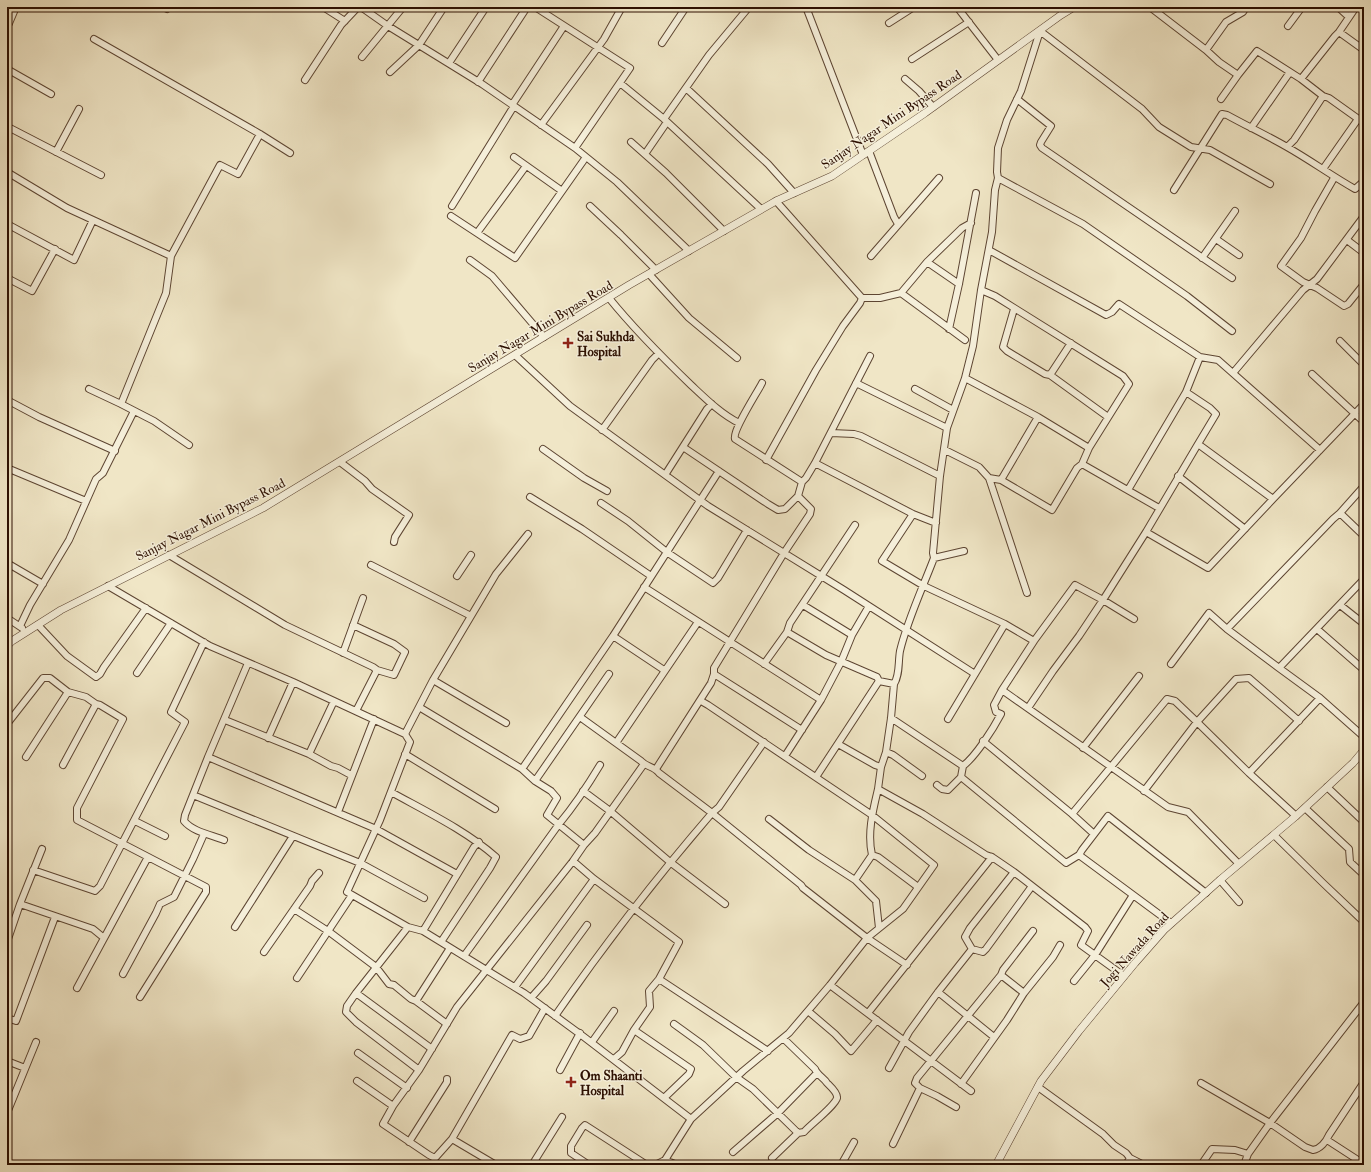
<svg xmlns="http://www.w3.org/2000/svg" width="1371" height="1172" font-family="'IM FELL Double Pica',serif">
<rect width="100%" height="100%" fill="#f0e6c6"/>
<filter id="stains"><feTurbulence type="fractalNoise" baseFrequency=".005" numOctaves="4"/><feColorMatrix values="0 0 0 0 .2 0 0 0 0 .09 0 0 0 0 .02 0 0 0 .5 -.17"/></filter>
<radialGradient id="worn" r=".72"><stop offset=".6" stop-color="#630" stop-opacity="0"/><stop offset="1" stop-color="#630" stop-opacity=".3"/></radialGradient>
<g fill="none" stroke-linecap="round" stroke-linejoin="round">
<defs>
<path id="minor" d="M163,7L167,9
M323,7L345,21
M361,7L388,26L482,84L575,148L617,182L689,251
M535,7L630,68L575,148
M806,7L863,155
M957,7L998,60
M1150,7L1206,50L1219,62L1238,75
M1338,7L1349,17
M889,23L914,7
M1288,26L1302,7
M7,28L16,7
M1339,32L1364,50
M94,39L260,134L290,153
M662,43L686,7
M1206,50L1226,22L1243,12L1246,7
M362,57L403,7
M912,59L969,22
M449,63L486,7
M7,69L51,94
M390,72L419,45L444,7
M905,79L919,91L933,107
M1301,79L1335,36L1339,32L1356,7
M305,80L341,25L358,7
M478,82L527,7
M620,83L664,119L761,209
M686,88L768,164L794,193
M1017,99L1051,126L1041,142L1040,145L1042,148L1232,278
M1221,99L1238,75L1257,51L1301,79L1323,96
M512,105L564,26
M664,119L709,55L749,7
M541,125L604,39L622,7
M1251,128L1290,72
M7,129L8,127L101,175
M631,142L666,173L724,231
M1287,147L1294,140L1323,96L1329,98L1364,123
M869,151L894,217L898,224
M56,152L79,109
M645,154L667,122
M514,157L562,191
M1323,169L1358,119
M7,172L67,208L171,256
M998,178L1083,224L1187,296L1232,331
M1334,178L1315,211L1301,238L1281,266L1303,282L1317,288L1344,306L1348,304L1364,284
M1174,190L1222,114L1227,115C1247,126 1268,136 1287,147C1310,160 1332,176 1355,189L1364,181
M776,201L862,298
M452,206L514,106
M590,206L621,235L656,270
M451,216L515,258L586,157
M7,224L74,260L93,220
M477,233L526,166
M1216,239L1239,255
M1347,240L1364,253
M989,250L1106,315L1112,312L1119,304L1200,357L1218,360L1320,450
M871,256L939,178
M1202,258L1235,211
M470,260L492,276L544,337
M927,262L959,284
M649,274L689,318L737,358
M7,278L32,291L55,249
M981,290L995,296L1123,376L1129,384L1089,448L1082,464L1077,468L1052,510L1001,480L989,478
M901,293L965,340
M609,298C634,329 662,357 691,385C706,399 721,414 739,423
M1014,309L1003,347L1007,351L1045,374L1050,375L1108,417
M949,329L959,284L976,193
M1340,341L1364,365
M515,355L570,406L708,506L844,590L975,674
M1233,373L1303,290L1317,279L1364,216
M1312,374L1364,422
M1050,375L1071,343
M965,378L1038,417L1089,448
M762,383C757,393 732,431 735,439L802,482
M856,383L947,428
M89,389L121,404L154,421L189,445
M915,389L953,410
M1186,392L1210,408L1216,414L1198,444L1273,499L1364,404
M7,400L39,417L115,451
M121,404L166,293L171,256L220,165L238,174L260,134
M602,430L652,360L658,354
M831,433L854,434L861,436L940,476
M683,447L768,504L778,510L785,509L798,496L802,482L806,478L815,463L870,356
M543,449L584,478L607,491
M945,450L979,467L989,478L1027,593
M766,460L816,370L843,326L860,303L862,298H880L901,293L927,262L962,228L971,223
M340,462L365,481L372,489L409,515L395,537L394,542
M815,463L913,514L936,523
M1082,464L1159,508
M7,468L86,501
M665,475L707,409L712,404
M1178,476L1245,529
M1001,480L1038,417
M1128,490L1186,392L1200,357
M530,497L582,529L651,576
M601,503L628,521L668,553L713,583L718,578L747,530
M1340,513L1364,536
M913,514L882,561L924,586L1005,624L1034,641L1002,690L994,705L996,712L1001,714C993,729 976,756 963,766L961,777L948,790L942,789L937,785
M1146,532L1208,568L1273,499
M169,555L285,625L373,667L377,670L394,675L405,652L394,644L353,625
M934,558L964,551
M7,563L43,584
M371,565L471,616
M457,576L471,555
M108,586L210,646L293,682L405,734L410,742L380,820L347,892L408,927L423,931L524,993L584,1037L691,1119
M644,587L821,700
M803,605L852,635
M1340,605L1364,624
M7,618L22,628
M38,625L67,656L96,677L100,674L104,667L146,608
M20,626L30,605L69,540L96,479L103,473L134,411
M1227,629L1333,519L1340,513L1364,486
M1317,629L1364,670
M787,632L826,655L877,677L879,681L894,684
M613,636L664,670
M1034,641L1075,585L1103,600L1134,619
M343,653L363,598
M248,663L208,757L376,829L457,874
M764,664L787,632L790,623L855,525
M1171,664L1209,613L1227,629L1279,668L1364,579
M1279,668L1320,698L1364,737
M137,673L171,623
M714,674L802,730
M433,680L506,723
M1002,690L1168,807L1188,812L1239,864
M419,707L522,769L535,781L551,791L557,798L547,815L584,845
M1028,708L1053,671L1079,636L1103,600L1146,532L1198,444
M356,711L377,670
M580,717L641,761C646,767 654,766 659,773L712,813L801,885L803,888L867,938L907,965
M891,718L963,766
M948,719L1005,624
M225,720L309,754L331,766L338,768L351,775
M7,724L43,678H50L68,692L86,697L96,704L100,705L123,719L77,808V820L206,887V892L140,997
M405,734L433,680L496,574L528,534
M268,738L293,682
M983,741L1072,814L1094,834
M616,743L698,622
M838,744L875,765L881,767
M1083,748L1139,676
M886,752L893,755L922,776
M309,754L334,701
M405,754L495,809
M785,756L821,700L841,662L852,635L869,606
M26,757L68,692
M208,757L185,815L184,821C193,832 212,835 224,840
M63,765L96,704
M522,769L613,636L719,471
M656,769L711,683L714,674V668L784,553L810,514L811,509L798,496
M1249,773L1320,698
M816,777L879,681
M961,777L1066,863L1079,855L1082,850L1108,816L1206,893
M535,781L609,674
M1327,787L1364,822
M878,789L881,767L886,752L891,718L894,684C900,675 898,662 900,651C907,621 923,587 934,558L933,553L940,476L947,428L965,378L973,346L981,290L992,232L995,190L998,178L997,172L998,148L1007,120L1021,91L1040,31L1142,109L1159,127L1191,147L1210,150L1270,184
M583,791L610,811L670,862L725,904
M1144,791L1197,722L1236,679L1249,678L1299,721
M391,792C427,812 465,830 496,857L490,868L441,942
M193,795L360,863L424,898
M1305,808L1349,849L1350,862L1364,875
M338,812L374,719
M1072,814L1167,699L1175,701L1197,722L1249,773L1296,816
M769,819L809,850L855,880L876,901L879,928
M135,821L165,836
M1274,835L1323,883L1364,922
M872,855L878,857L918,887
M1079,855L1171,923
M573,861L594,879L679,942L659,979L649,991L650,1007L634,1030L622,1052L614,1059
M33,870L95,891L100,886L185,722L171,712L204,642
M1014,872L970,928L965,937L972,949L983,952L986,949L1032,886
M855,880L872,855C867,833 873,810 878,789L923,814L986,855L992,857L1014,872L1085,927L1088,931L1081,945L1124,976
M1220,880L1239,902
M20,904L93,929L104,938
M294,909L328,931L376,967L389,984L394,985L411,999L416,1001L447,1024
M235,927L293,836
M408,927L356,993L347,1006L346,1012L356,1022L419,1070
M423,931L474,847L479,842
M7,942L20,904L42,849
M264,952L310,886L312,881L319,873
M464,956L559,824C574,806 588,785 600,765
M123,974L156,913L160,904L174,897L193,859L204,834
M1001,975L1024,993
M297,978L352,895
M659,979L768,1051
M1074,981L1095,955L1133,895
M830,985L971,1091
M515,987L594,879
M77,988L148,857
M938,992L994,1037
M356,993L432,1049
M531,998L546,981L587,925
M416,1001L450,948
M545,1008L529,1036L520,1039L512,1035L452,1139L435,1158L429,1155L383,1124L393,1106L419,1070L457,1007L573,861L584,845L595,833L644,764
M808,1011L835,1034L851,1051L877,1020
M868,1013L992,857
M555,1016C604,945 656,878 712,813L719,807L764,742
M7,1018L16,1021L55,917
M674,1024L703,1045L736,1077L753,1089L798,1133
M634,1030L691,1069L689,1074L664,1098
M592,1042L614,1011
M358,1053L407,1088
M7,1061L25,1068
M889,1068L909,1032L938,992L972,949
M560,1070L580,1033
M357,1081L393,1106
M1201,1083L1270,1123L1305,1147L1313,1150C1320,1149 1326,1142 1329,1135L1364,1082
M961,1084L1007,1020L1024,993L1053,957L1060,945
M1038,1087L1103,1134L1114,1145L1126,1153L1130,1158L1144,1165
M956,1107L937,1096L920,1088L915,1083L917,1078L1001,975L1003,970L1033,931
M7,1113L36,1042
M452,1139L496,1165
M1327,1140L1364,1164
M409,1142L447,1082V1079
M893,1144L920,1088
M733,1152L778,1113L817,1073
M772,1158L798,1133L804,1132C810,1125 835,1106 837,1098C838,1093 830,1086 827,1083C824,1078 817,1075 815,1069L783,1038
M665,1160L677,1165
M532,1165L562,1117
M589,1165L571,1153V1146L582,1128L585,1125L647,1165
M655,1165L665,1160L691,1119L743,1071L789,1033L830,985L867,938L903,909L934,865L872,815L708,705L701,701
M841,1165L854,1142
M1126,1165L1130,1158
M1201,1165L1212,1149L1235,1150L1248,1154
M1244,1165L1248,1154L1270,1123L1364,1002"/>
<path id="tertiary" d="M7,646L12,641L61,610L263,508L629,285L776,201L832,176L925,113L1061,15L1074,7
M996,1165L1041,1081L1079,1031L1135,963L1164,930L1220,880L1296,816L1353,763L1364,750"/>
</defs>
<use href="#minor" stroke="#5d4532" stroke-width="8"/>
<use href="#tertiary" stroke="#5d4532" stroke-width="8"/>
<use href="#minor" stroke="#f5efda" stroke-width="6"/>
<use href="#tertiary" stroke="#f5efda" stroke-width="7"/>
</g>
<g fill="#8f2418" stroke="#f5efda" stroke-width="1.5">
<path d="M566 337h4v4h4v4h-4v4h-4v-4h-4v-4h4z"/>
<path d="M569 1076h4v4h4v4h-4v4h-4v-4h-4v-4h4z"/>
</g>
<g text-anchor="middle" stroke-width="3" stroke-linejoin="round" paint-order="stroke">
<g font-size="13" fill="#2c0f01" stroke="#f5efda">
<text transform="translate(891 119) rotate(-34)" y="5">Sanjay Nagar Mini Bypass Road</text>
<text transform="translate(540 326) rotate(-31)" y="5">Sanjay Nagar Mini Bypass Road</text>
<text transform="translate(210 519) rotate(-27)" y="5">Sanjay Nagar Mini Bypass Road</text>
<text transform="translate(1134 949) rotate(-48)" y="5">Jogi Nawada Road</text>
</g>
<g font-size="13" font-weight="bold" fill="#2c0f01" stroke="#f5efda" text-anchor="start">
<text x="577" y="341">Sai Sukhda<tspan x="577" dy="15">Hospital</tspan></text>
<text x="580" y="1080">Om Shaanti<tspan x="580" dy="15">Hospital</tspan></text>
</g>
</g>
<rect width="1371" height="1172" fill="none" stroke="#f0e6c6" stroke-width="24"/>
<rect x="8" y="8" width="1355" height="1156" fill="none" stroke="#2c0f01" stroke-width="2"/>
<rect x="12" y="12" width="1347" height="1148" fill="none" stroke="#2c0f01"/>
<rect width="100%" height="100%" filter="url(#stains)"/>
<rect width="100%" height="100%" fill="url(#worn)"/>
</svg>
